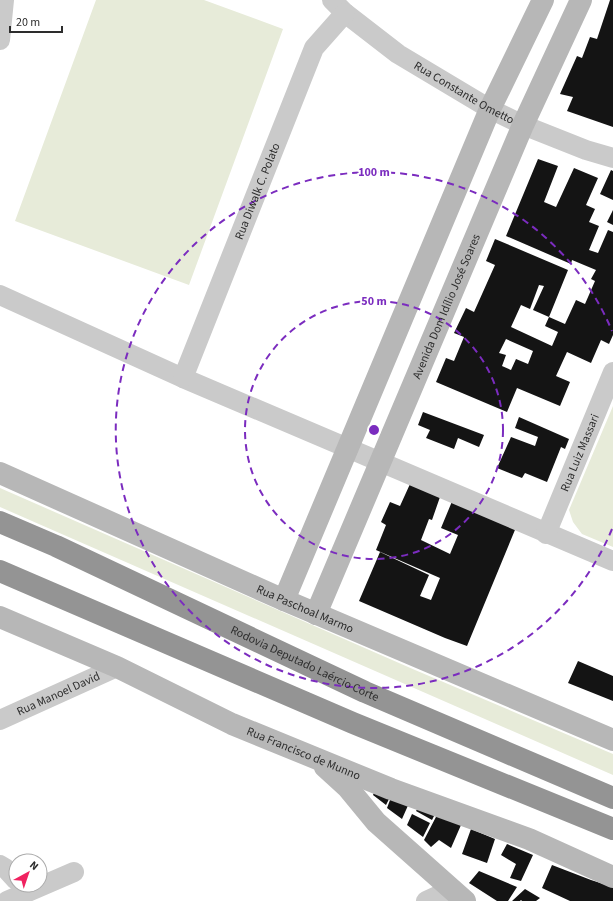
<svg xmlns="http://www.w3.org/2000/svg" width="613" height="901" font-family="'Source Sans 3',sans-serif">
<rect width="100%" height="100%" fill="#fff"/>
<path fill="#e7ebd9" d="M96,0H204L283,29L189,285L15,221Z
M613,406V547L582,534L573,522L569,510Z
M0,488L415,670L613,754V775L0,507Z"/>
<path fill="#141414" fill-rule="evenodd" d="M610,0H613V127L567,111L573,97L560,94L577,56L582,58L590,37L597,39Z
M538,159L558,166L544,202L556,207L574,168L598,178L586,205L595,209L589,222L599,226L589,250L598,253L608,230L613,232V335L609,344L601,340L591,363L567,352L556,376L570,382L560,406L517,388L507,412L436,382L446,358L454,361L464,337L454,333L466,308L474,312L495,265L486,261L495,239L568,270L549,317L565,324L576,300L585,304L595,281L591,279L596,270L572,260L571,264L506,236ZM539,285L544,286L533,310L549,317L545,326L558,332L552,346L511,327L521,305L530,309ZM506,339L533,351L528,364L516,359L511,370L502,366L506,355L499,353Z
M611,170L613,171V200L600,194Z
M613,210V225L607,222Z
M423,412L484,435L479,447L458,438L454,449L426,438L430,430L418,425Z
M519,417L569,439L565,449L561,447L547,482L525,473L522,478L497,468L511,437L535,446L538,437L515,428Z
M410,484L440,497L432,520L429,519L421,540L450,554L458,535L441,528L453,499L517,525L467,646L445,638L359,601L380,552L429,575L420,596L431,600L440,578L376,550L386,525L381,522L390,502L400,506Z
M578,661L613,676V701L568,683Z
M377,785L391,795L386,805L373,795Z
M393,792L410,801L402,819L387,808Z
M419,806L435,814L432,820L416,811Z
M438,813L461,825L451,848L439,840L431,847L424,840Z
M412,814L430,823L423,837L407,825Z
M471,829L495,839L487,863L462,854Z
M507,844L533,855L521,881L510,878L516,864L501,855Z
M552,865L591,880L613,887V901H570L542,888Z
M479,871L517,887L508,901H497L469,883Z
M525,889L540,898L536,901H522L521,900L520,901H512Z"/>
<g fill="none" stroke-linecap="round" stroke-linejoin="round">
<g stroke="#cacaca" stroke-width="20">
<path id="s1" d="M332,0L345,13L398,54L490,109L523,125L586,150L613,158"/>
<path d="M0,40L4,0"/>
<path d="M0,295L183,378L613,561"/>
<path id="s2" d="M183,378L314,48L345,13"/>
<path id="s3" d="M546,534L613,372"/>
<path id="s4" d="M0,720L117,667"/>
<path d="M0,865L5,868L16,880"/>
<path d="M7,901L74,872"/>
<path d="M426,901L452,889"/>
</g>
<g stroke="#b7b7b7" stroke-width="22">
<path id="s5" d="M0,473L284,600L613,740"/>
<path d="M284,600L490,109L543,0"/>
<path id="s6" d="M316,614L523,125L581,0"/>
<path id="s7" d="M0,617L117,667L232,724L391,789L529,839L613,877"/>
<path d="M325,767L348,788L376,822L465,901"/>
</g>
<g stroke="#949494" stroke-width="22">
<path id="s8" d="M0,522L56,546L365,692L613,798"/>
<path d="M0,571L353,723L613,829"/>
</g>
</g>
<g fill="none" stroke="#7b2cbf" stroke-width="2" stroke-dasharray="7 5">
<circle cx="374" cy="430" r="129"/>
<path d="M612 529A258 258 0 1 1 612 331"/>
</g>
<g text-anchor="middle" stroke-width="4" stroke-linejoin="round" paint-order="stroke">
<g font-size="12" fill="#2d2d2d" stroke="#fff">
<text dy="4" stroke="none"><textPath href="#s1" startOffset="162">Rua Constante Ometto</textPath></text>
<text dy="4" stroke="none"><textPath href="#s2" startOffset="201">Rua Diwalk C. Polato</textPath></text>
<text dy="4" stroke="none"><textPath href="#s6" startOffset="334">Avenida Dom Idílio José Soares</textPath></text>
<text dy="4" stroke="none"><textPath href="#s3" startOffset="88">Rua Luiz Massari</textPath></text>
<text dy="4" stroke="none"><textPath href="#s5" startOffset="334">Rua Paschoal Marmo</textPath></text>
<text dy="4" stroke="none"><textPath href="#s8" startOffset="336">Rodovia Deputado Laércio Corte</textPath></text>
<text dy="4" stroke="none"><textPath href="#s4" startOffset="64">Rua Manoel David</textPath></text>
<text dy="4" stroke="none"><textPath href="#s7" startOffset="333">Rua Francisco de Munno</textPath></text>
</g>
</g>
<circle cx="374" cy="430" r="6" fill="#7b2cbf" stroke="#fff" stroke-width="2"/>
<g font-size="12" text-anchor="middle" font-weight="bold" fill="#7b2cbf" stroke="#fff" stroke-width="4" stroke-linejoin="round" paint-order="stroke">
<text x="374" y="176">100 m</text>
<text x="374" y="305">50 m</text>
</g>
<g transform="translate(28 873) rotate(40)"><circle r="19" fill="#ffffff" stroke="#ababab"/>
<path d="M0-3L7 15L0 10L-7 15Z" fill="#f02260"/>
<text y="-6" font-size="11" font-weight="bold" text-anchor="middle" fill="#2d2d2d">N</text>
</g>
<path d="M10 26v6h52v-6" fill="none" stroke="#2d2d2d" stroke-width="2"/>
<text x="16" y="26" font-size="12" fill="#2d2d2d" stroke="#ffffff" stroke-width="3" paint-order="stroke">20 m</text>
</svg>
